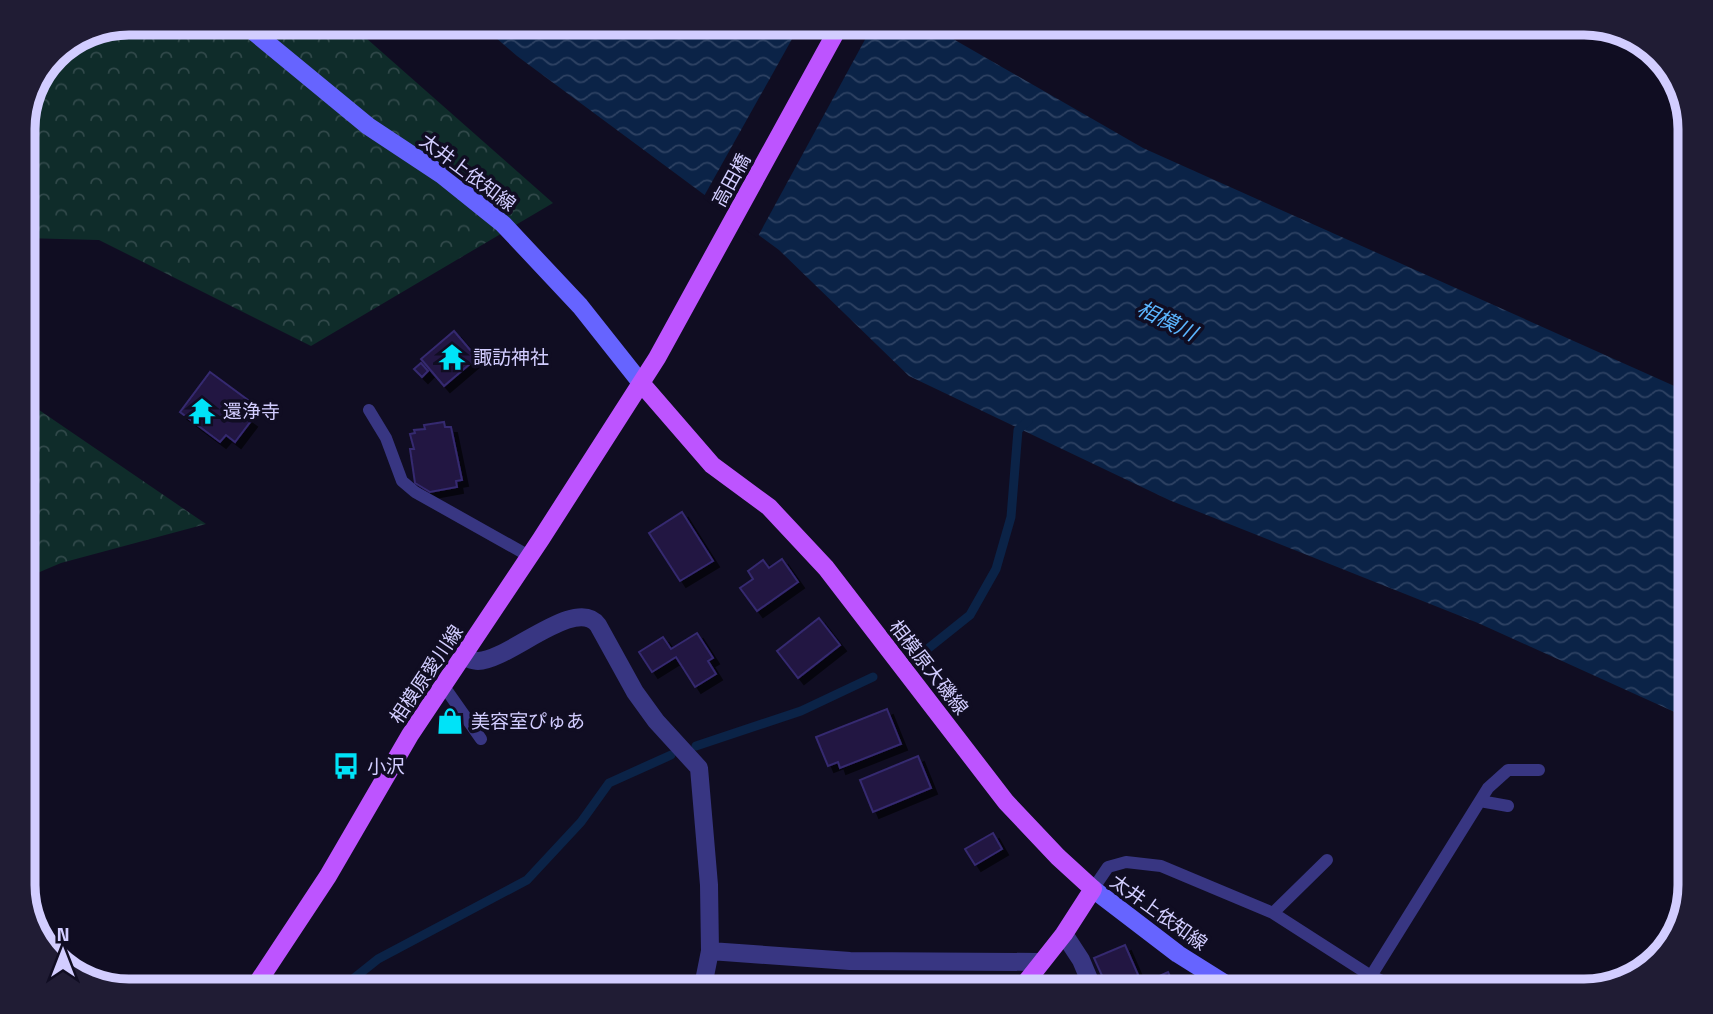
<svg xmlns="http://www.w3.org/2000/svg" width="1713" height="1014" font-family="'Titillium Web','Noto Sans JP',sans-serif">
<defs>
<pattern id="forest-crowns" width="20" height="18" patternUnits="userSpaceOnUse" patternTransform="scale(1.75)"><rect width="20" height="18" fill="#0f2c2a"/><path d="M2 6a3 3 0 1 1 6 0M12 15a3 3 0 1 1 6 0" fill="none" stroke="#31494a"/></pattern>
<pattern id="water-waves" width="16" height="10" patternUnits="userSpaceOnUse" patternTransform="scale(1.75)"><rect width="16" height="10" fill="#0b2347"/><path d="M0 5q4-4 8 0t8 0" fill="none" stroke="#2e4263"/></pattern>
<filter id="shadow"><feDropShadow dx="6" dy="6" stdDeviation="0" flood-color="#0009"/></filter>
</defs>
<rect width="100%" height="100%" fill="#100d22"/>
<path fill="url(#forest-crowns)" d="M129,23H349L553,203L311,346L99,240L23,238V123L54,54Z
M23,399L206,524L61,563L23,579Z"/>
<path fill="url(#water-waves)" d="M479,23H929L941,32L1143,148L1690,393V719L1478,623L1169,500L909,376L779,250L517,56Z"/>
<path fill="#100d22" d="M801,23H874L757,238L703,198Z"/>
<g fill="none" stroke-linecap="round" stroke-linejoin="round">
<path stroke="#0b2347" stroke-width="9" d="M920,655L970,615L996,569L1011,517L1018,430L1028,421
M696,746L801,711L873,677
M338,991L378,959L527,880L581,822L609,783L671,755"/>
</g>
<path fill="#201843" stroke="#362970" stroke-width="2" filter="url(#shadow)" d="M454,331L477,358L444,386L421,359Z
M421,363L428,371L422,377L414,369Z
M210,372L252,403L243,415L251,421L235,442L226,435L220,442L180,412Z
M444,422L445,427H451L462,480L456,481L457,487L430,492L415,483L410,449H414L410,434L415,433L414,430L425,429L424,425Z
M682,512L713,561L680,581L649,533Z
M782,559L798,582L757,611L740,588L753,579L748,571L763,560L769,568Z
M819,618L840,645L798,678L777,651Z
M697,633L713,658L708,661L716,674L695,687L676,657L652,672L639,652L663,637L671,649Z
M887,709L901,744L840,768L838,762L828,766L816,737Z
M918,756L931,788L873,812L860,780Z
M993,833L1002,849L975,865L965,849Z
M1125,945L1142,984L1168,972L1177,991H1109L1094,958Z"/>
<g fill="none" stroke-linecap="round" stroke-linejoin="round">
<path stroke="#383682" stroke-width="12" d="M369,410L386,438L402,481L415,492L529,556
M443,685L481,739
M1480,801L1508,806
M1093,889L1108,867L1126,862L1161,866L1273,913L1371,976L1395,987L1410,984
M1273,913L1327,860
M1371,976L1488,788L1508,770H1539"/>
<path stroke="#383682" stroke-width="18" d="M462,657C467,658 473,661 478,661C508,661 576,595 598,625L635,692L656,721L699,768L709,885L710,951L702,991
M1064,934L1081,960L1094,991
M710,951L850,961L1041,962"/>
<path stroke="#6664ff" stroke-width="18" d="M243,23L368,126L442,175L503,224L580,306L641,383
M1093,889L1178,954L1237,991"/>
<path stroke="#bd54ff" stroke-width="18" d="M641,383L712,465L769,507L826,568L1006,802L1058,857L1093,889L1064,934L1019,991
M252,991L328,876L410,735L541,539L657,358L841,23"/>
</g>
<defs>
<symbol id="temple-bare" viewBox="-9 -9 18 18"><path d="M0-6L5-2H3V0L6.5 2.5H4V6H1.5V3h-3V6H-4V2.5H-6.5L-3 0V-2H-5Z" fill="#00e3f8" stroke="#100d22" stroke-width="2.5" paint-order="stroke"/></symbol>
<symbol id="shop-bare" viewBox="-9 -9 18 18"><path d="M-5-2.5h2.3a2.7 3.5 0 0 1 5.4 0H5L5.5 6h-11ZM-1.5-2.5h3a1.5 2.3 0 0 0-3 0Z" fill="#00e3f8" stroke="#100d22" stroke-width="2.5" paint-order="stroke"/></symbol>
<symbol id="bus-bare" viewBox="-9 -9 18 18"><path d="M-5-6H5V4H4V6H2V4H-2V6H-4V4H-5ZM-3.5-4V0h7V-4ZM-3.5 1.2v1.5H-2V1.2ZM2 1.2v1.5H3.5V1.2Z" fill="#00e3f8" stroke="#100d22" stroke-width="2.5" paint-order="stroke"/></symbol>
</defs>
<g fill-rule="evenodd">
<use href="#temple-bare" x="433" y="338" width="38" height="38"/>
<use href="#temple-bare" x="183" y="392" width="38" height="38"/>
<use href="#shop-bare" x="431" y="702" width="38" height="38"/>
<use href="#bus-bare" x="327" y="747" width="38" height="38"/>
</g>
<g text-anchor="middle" stroke-width="7" stroke-linejoin="round" paint-order="stroke">
<g font-size="19" fill="#d2cdff" stroke="#100d22">
<text transform="translate(468 172) rotate(37)" y="7">太井上依知線</text>
<text transform="translate(731 180) rotate(-61)" y="7">高田橋</text>
<text transform="translate(929 667) rotate(52)" y="7">相模原大磯線</text>
<text transform="translate(426 674) rotate(-56)" y="7">相模原愛川線</text>
<text transform="translate(1159 912) rotate(36)" y="7">太井上依知線</text>
</g>
<g font-size="19" fill="#d2cdff" stroke="#100d22" text-anchor="start">
<text x="473" y="364">諏訪神社</text>
<text x="223" y="418">還浄寺</text>
<text x="471" y="728">美容室ぴゅあ</text>
<text x="367" y="773">小沢</text>
</g>
<g font-size="21" font-style="italic" fill="#5bb5ff" stroke="#100d22">
<text transform="translate(1167 321) rotate(26)" y="7">相模川</text>
</g>
</g>
<path d="M0 0H1713V1014H0ZM129 35H1584A94 94 0 0 1 1678 129V885A94 94 0 0 1 1584 979H129A94 94 0 0 1 35 885V129A94 94 0 0 1 129 35Z" fill="#201c34" fill-rule="evenodd"/>
<path fill="none" stroke="#d2cdff" stroke-width="9" d="M129 35H1584A94 94 0 0 1 1678 129V885A94 94 0 0 1 1584 979H129A94 94 0 0 1 35 885V129A94 94 0 0 1 129 35Z"/>
<g transform="translate(63 951)" stroke="#100d22" stroke-width="5" paint-order="stroke">
<path d="M0-5L12 26L0 18L-12 26Z" fill="#d2cdff"/>
<text y="-10" font-size="19" font-weight="bold" text-anchor="middle" fill="#d2cdff">N</text>
</g>
</svg>
